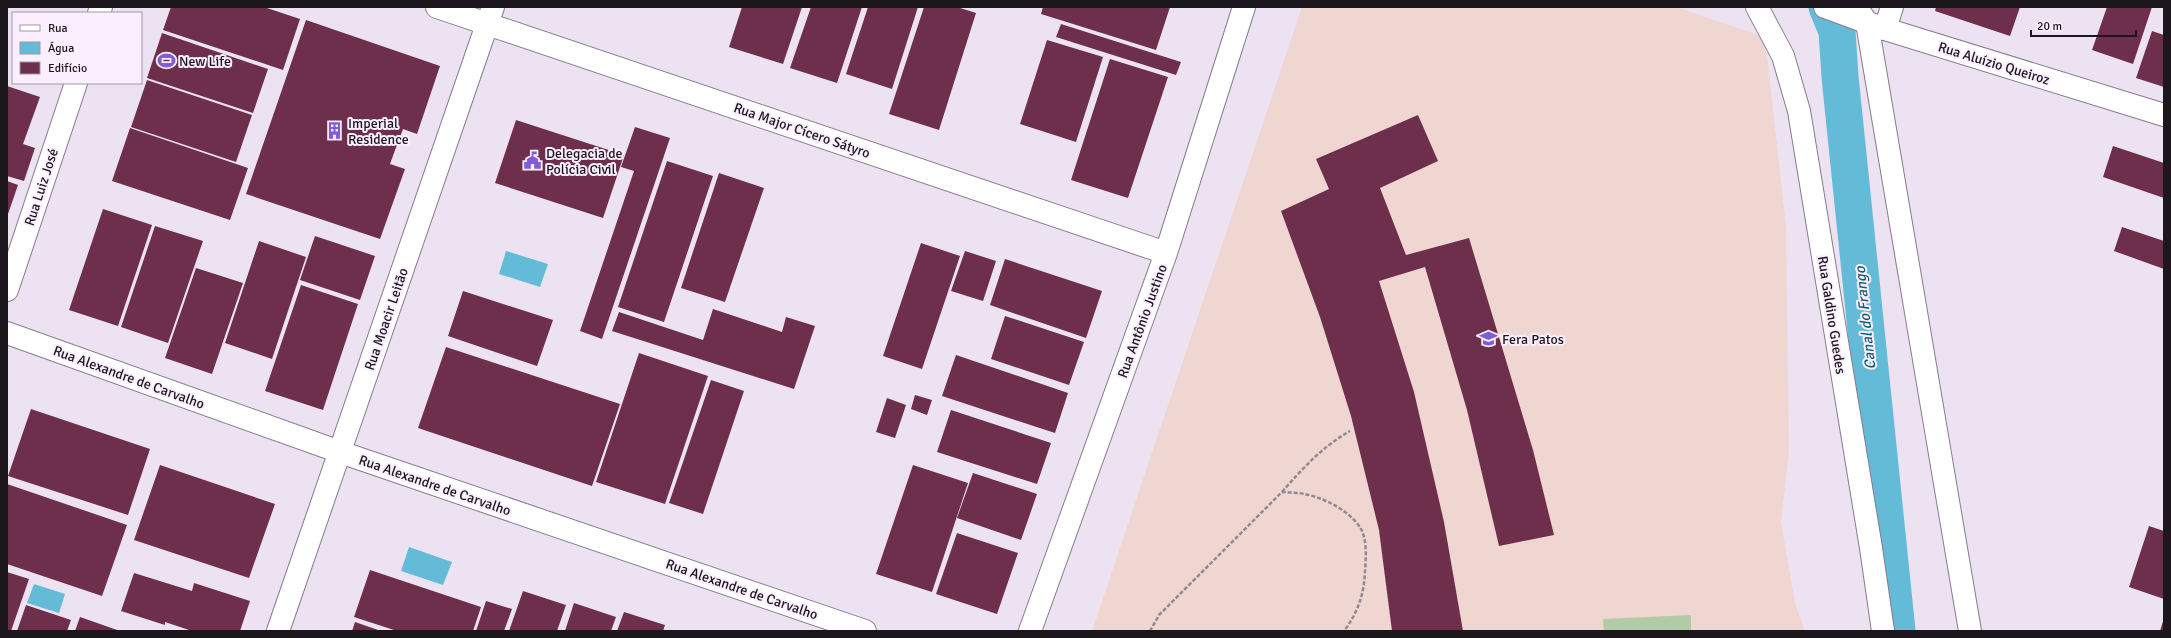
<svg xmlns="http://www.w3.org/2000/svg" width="2171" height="638" font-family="Signika,sans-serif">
<rect width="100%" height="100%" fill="#ede2f2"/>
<path fill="#f0d6d1" d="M1302,7H1676L1765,37L1786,227L1789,450L1781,522L1795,603L1805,631H1092Z"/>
<path fill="#b1cba6" d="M1691,615V631H1604L1603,619Z"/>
<path fill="#63bbd8" d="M506,251L548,264L540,287L499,274Z
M409,547L452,562L443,585L401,571Z
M34,584L65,594L59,613L27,603Z"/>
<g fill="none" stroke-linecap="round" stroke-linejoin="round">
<path stroke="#63bbd8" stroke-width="37" d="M1827,7L1837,31L1840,77L1897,631"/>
</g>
<path fill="#6d2f4c" d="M171,7H264L300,19L283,70L163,30Z
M742,7H802L783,64L729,47Z
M811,7H862L837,83L790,68Z
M868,7H918L892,89L846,74Z
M924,7H957L976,13L939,130L889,114Z
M1043,7H1170L1156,50L1041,14Z
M1936,7H2020L2010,36L1935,11Z
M2107,7H2152L2133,64L2092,50Z
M306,20L440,66L417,134L403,129L394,153L390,164L405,169L380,239L246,194Z
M1061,24L1181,62L1176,75L1056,37Z
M2152,31L2164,35V87L2136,78Z
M162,33L268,69L253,113L147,78Z
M1047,40L1103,57L1076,142L1020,124Z
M1110,59L1168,77L1128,198L1071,180Z
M147,80L252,115L236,162L131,127Z
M7,86L40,97L23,144L35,148L24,181L7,176Z
M1418,115L1438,161L1380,188L1406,255L1469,238L1533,450L1554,535L1499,546L1467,410L1425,267L1379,281L1414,392L1444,522L1463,631H1392L1379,530L1351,416L1320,317L1281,211L1329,189L1316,159Z
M516,120L624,155L603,218L495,183Z
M635,127L670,138L602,339L580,331L634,171L621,167Z
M130,128L248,168L230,220L112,181Z
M2113,146L2164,163V198L2103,177Z
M667,161L713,176L664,322L618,307Z
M719,173L764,188L725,302L681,288Z
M7,181L18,185L7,217Z
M103,209L152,225L118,326L69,310Z
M155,226L203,241L168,343L121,327Z
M2122,227L2164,241V269L2114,251Z
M315,236L375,256L360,300L300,280Z
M259,241L306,257L272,359L225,343Z
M921,243L960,256L922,369L883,356Z
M965,251L996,261L983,301L951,291Z
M1005,259L1102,291L1086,338L990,305Z
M196,268L243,283L212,374L165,358Z
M301,285L358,304L323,410L265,391Z
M463,291L553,320L537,366L448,336Z
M713,309L782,332L786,317L815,326L794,389L612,331L619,312L703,340Z
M1005,316L1084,342L1069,385L991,359Z
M446,347L620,404L592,486L418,428Z
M639,353L708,376L665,504L596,482Z
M956,355L1068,393L1055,433L942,396Z
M711,380L744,391L703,514L669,503Z
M915,395L932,400L927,415L911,409Z
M887,398L906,405L895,438L876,432Z
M31,409L150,449L128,515L8,476Z
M951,410L1051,443L1037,484L937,452Z
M160,465L275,504L249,578L134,540Z
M913,465L968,483L932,592L876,574Z
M973,473L1037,494L1021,540L957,518Z
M7,484L127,525L102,596L7,564Z
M2149,526L2164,531V599L2129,587Z
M957,533L1018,553L997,614L936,594Z
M370,570L481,607L473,631H397L354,617Z
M7,572L29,579L11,631H7Z
M134,573L192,591L194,583L250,601L240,631H192L165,622V625L121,611Z
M523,591L566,605L557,631H509Z
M486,601L512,609L504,631H476Z
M574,603L616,617L611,631H565Z
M26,605L71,620L67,631H17Z
M624,612L665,625L663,631H617Z
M80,617L120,631H75Z
M2164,618V631H2160Z
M355,622L381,631H352Z"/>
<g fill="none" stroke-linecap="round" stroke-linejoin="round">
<defs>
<path id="street" d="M437,7L1166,253
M1757,7L1783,56L1799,111L1871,548L1883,631
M1857,8L1867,23L1970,631
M99,13L101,7
M1885,29L1892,7
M7,290L76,83
M7,333L340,452L865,631
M1030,631L1166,253L1244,7"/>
<path id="secondary" d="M1825,7L1885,29L2164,115
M278,631L493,7"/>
</defs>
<use href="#street" stroke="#877c8b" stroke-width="24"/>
<use href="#secondary" stroke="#877c8b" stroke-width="24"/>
<path stroke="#908994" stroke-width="2.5" stroke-dasharray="4 2" stroke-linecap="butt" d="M1282,492C1303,468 1322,447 1350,431
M1150,631L1159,615L1282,492C1289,493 1297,492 1304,494C1323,497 1353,512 1362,531C1367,542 1366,559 1365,571C1364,595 1358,612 1344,631"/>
<use href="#street" stroke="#fff" stroke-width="22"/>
<use href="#secondary" stroke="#fff" stroke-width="22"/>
</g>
<defs>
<symbol id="stadium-bare" viewBox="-9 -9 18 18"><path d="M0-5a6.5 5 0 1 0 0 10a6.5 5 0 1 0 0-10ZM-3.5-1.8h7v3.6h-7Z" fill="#805dd8" stroke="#fbefff" stroke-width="2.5" paint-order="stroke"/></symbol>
<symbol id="building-bare" viewBox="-9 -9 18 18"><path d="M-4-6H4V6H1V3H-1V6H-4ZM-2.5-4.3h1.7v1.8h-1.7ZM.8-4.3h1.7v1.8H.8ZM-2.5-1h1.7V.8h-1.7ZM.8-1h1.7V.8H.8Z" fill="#805dd8" stroke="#fbefff" stroke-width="2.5" paint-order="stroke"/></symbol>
<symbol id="civic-bare" viewBox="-9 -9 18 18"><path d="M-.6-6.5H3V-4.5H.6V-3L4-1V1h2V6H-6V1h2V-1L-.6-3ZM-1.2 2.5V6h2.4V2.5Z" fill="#805dd8" stroke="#fbefff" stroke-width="2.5" paint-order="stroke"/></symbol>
<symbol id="school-bare" viewBox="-9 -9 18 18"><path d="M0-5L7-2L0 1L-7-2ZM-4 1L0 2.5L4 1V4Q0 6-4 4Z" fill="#805dd8" stroke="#fbefff" stroke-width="2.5" paint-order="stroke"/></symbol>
</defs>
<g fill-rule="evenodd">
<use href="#stadium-bare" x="154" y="48" width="25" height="25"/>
<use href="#building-bare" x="322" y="118" width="25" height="25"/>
<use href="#civic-bare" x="520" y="148" width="25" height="25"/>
<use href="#school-bare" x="1476" y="326" width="25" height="25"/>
</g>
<g text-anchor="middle" stroke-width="4" stroke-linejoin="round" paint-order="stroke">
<g font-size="14" fill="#1b171c" stroke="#fbefff" text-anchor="start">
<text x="179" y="66">New Life</text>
<text x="348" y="128">Imperial<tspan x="348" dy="16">Residence</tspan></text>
<text x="546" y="158">Delegacia de<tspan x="546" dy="16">Polícia Civil</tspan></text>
<text x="1502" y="344">Fera Patos</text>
</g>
<g font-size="14" fill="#1b171c" stroke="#fbefff">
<text transform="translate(1994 63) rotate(17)" y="5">Rua Aluízio Queiroz</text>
<text transform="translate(802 130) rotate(19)" y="5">Rua Major Cícero Sátyro</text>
<text transform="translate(41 187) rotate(-72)" y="5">Rua Luiz José</text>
<text transform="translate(1832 315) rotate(81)" y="5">Rua Galdino Guedes</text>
<text transform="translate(386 319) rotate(-71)" y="5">Rua Moacir Leitão</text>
<text transform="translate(1142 321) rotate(-70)" y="5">Rua Antônio Justino</text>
<text transform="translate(129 377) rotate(20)" y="5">Rua Alexandre de Carvalho</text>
<text transform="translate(435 485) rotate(19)" y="5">Rua Alexandre de Carvalho</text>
<text transform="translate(742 589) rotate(19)" y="5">Rua Alexandre de Carvalho</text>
</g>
<g font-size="15" font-style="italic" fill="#145d71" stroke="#fbefff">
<text transform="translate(1865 318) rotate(-96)" y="5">Canal do Frango</text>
</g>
</g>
<rect width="2171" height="638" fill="none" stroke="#1b171c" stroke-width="16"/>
<rect x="12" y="12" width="130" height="72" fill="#fbefff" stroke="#a199a4"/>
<rect x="20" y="25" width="20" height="6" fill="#ffffff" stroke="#a199a4"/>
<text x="48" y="32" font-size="12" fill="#1b171c">Rua</text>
<rect x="20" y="42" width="20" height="12" fill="#63bbd8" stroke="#a199a4"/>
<text x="48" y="52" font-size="12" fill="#1b171c">Água</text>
<rect x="20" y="62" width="20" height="12" fill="#6d2f4c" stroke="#a199a4"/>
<text x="48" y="72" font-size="12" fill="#1b171c">Edifício</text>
<path d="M2031 30v6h105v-6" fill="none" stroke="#1b171c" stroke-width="2"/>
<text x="2037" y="30" font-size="12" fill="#1b171c" stroke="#fbefff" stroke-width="3" paint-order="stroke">20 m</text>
</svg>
